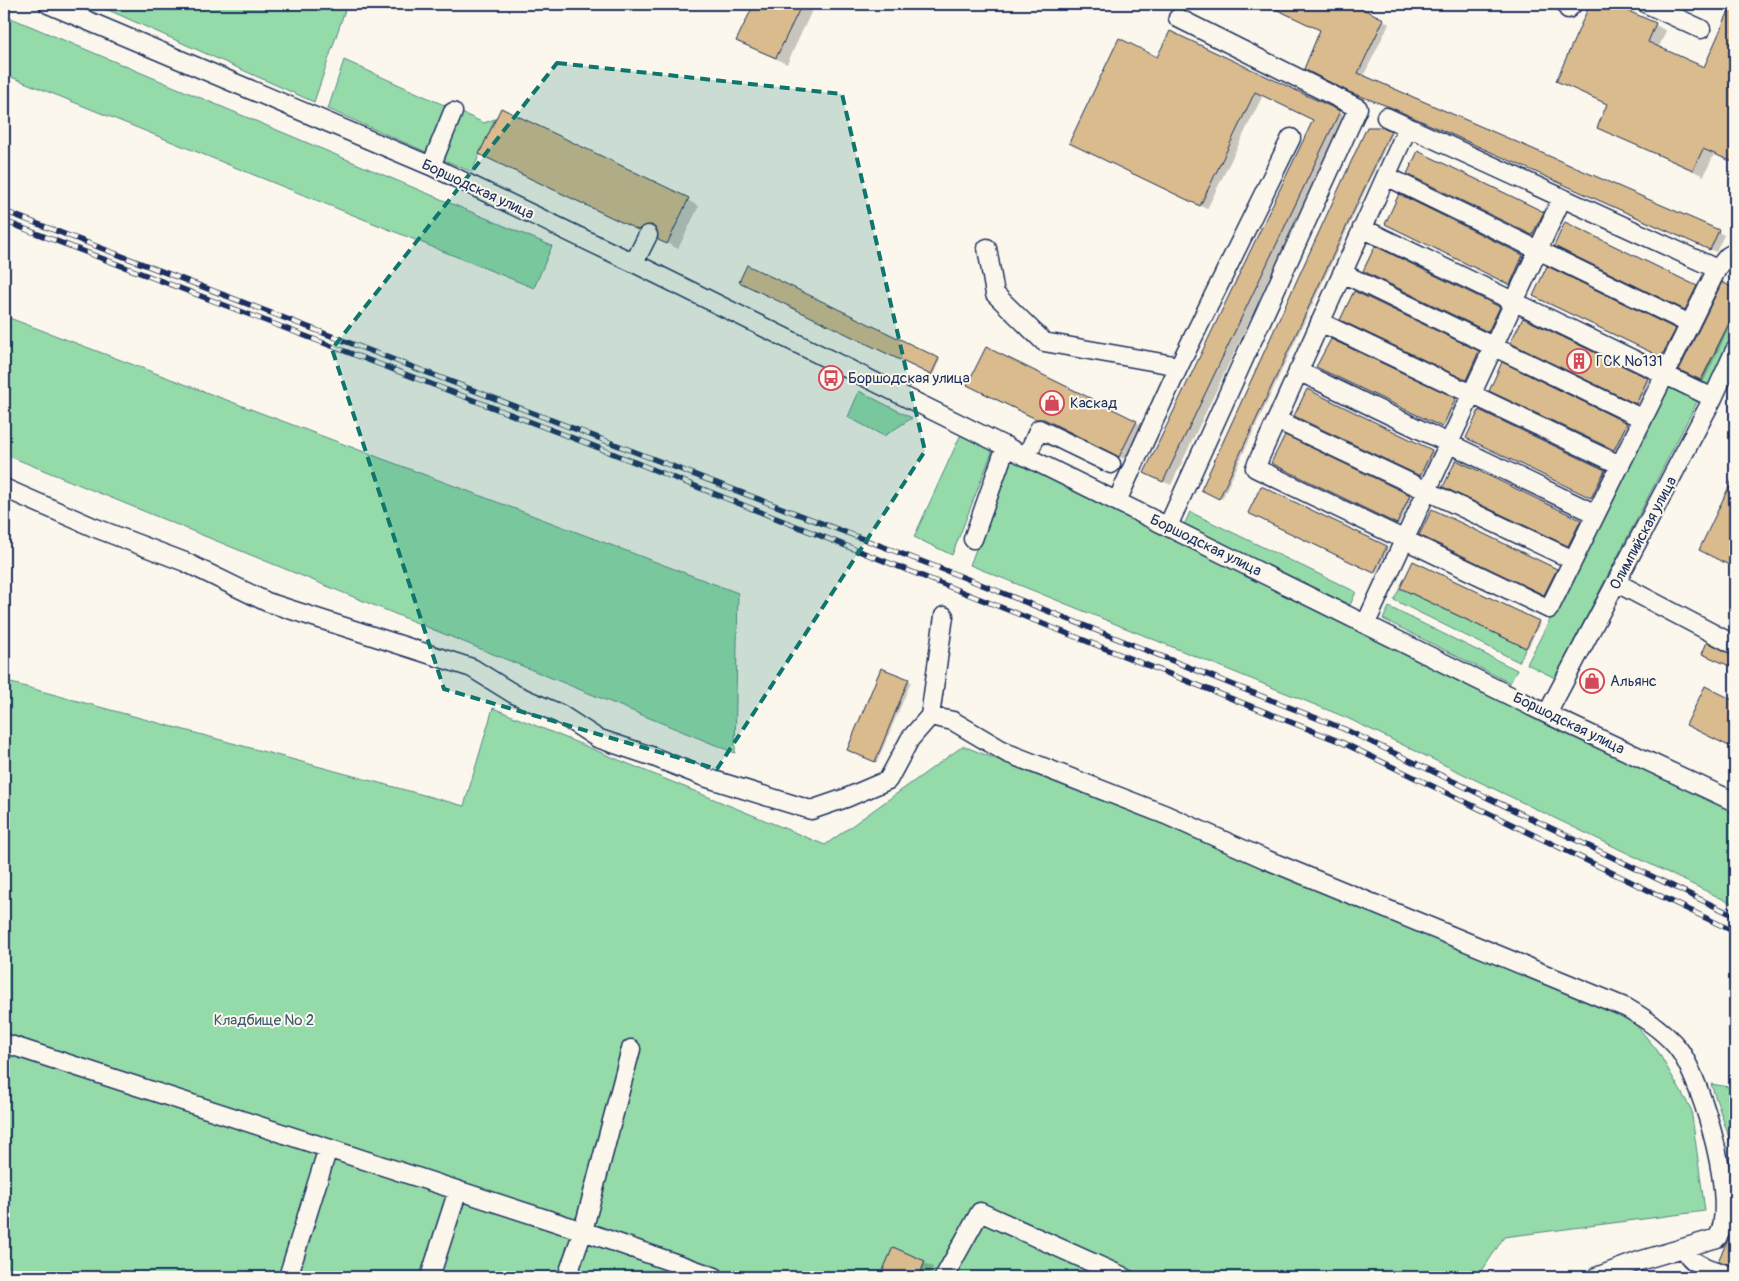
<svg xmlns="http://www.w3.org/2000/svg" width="1739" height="1281" font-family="Pangolin,sans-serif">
<rect width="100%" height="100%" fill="#fbf7ec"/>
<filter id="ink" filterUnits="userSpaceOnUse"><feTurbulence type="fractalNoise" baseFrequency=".02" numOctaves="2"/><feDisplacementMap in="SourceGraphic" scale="10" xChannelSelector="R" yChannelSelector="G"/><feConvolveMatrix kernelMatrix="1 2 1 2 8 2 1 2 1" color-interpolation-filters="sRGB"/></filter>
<g filter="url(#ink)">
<path fill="#94dba9" stroke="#588584" d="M95,4H347L314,102Z
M4,15L552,246L534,288L4,74Z
M344,60L484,123L495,119L472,172L328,109Z
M1735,311V333L1708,392L1700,384Z
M4,316L738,593L735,753L4,454Z
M1671,384L1699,398L1555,678L1527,664Z
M859,391L912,418L884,436L848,417Z
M962,432L994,447L952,555L914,537Z
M1012,455L1735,810V905L1345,717L970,565Z
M1190,512L1356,592L1350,605L1184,525Z
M1400,588L1526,648L1519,662L1394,600Z
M1389,607L1517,670L1510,683L1383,619Z
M4,681L464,806L493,708L825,845L963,746L1293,875L1625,1012L1657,1050L1691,1109L1705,1211L1504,1237L1478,1277H4Z
M1711,1084L1735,1088V1155Z"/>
<path fill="#0003" d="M755,4H815L787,64L737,40Z
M1266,4H1349L1383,20L1389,24L1363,77L1718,232L1724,235L1716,252L1311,72L1321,30Z
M1591,4H1609L1656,25L1666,31L1658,49L1705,69L1732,7L1735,8V164L1714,154L1704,176L1598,128L1608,104L1558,81Z
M1158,58L1339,112L1347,116L1171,485L1153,477L1315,120L1263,95L1207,209L1077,146Z
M501,110L699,206L678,249L659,239L658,231L654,232L650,236L491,160Z
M1382,128L1392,133L1222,499L1204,491Z
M1419,153L1545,214L1535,236L1409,174Z
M1400,196L1525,257L1513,285L1386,224Z
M1566,224L1698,288L1687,310L1556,245Z
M1376,248L1502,309L1491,332L1364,271Z
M748,266L940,360L933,375L740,281Z
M1548,268L1677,331L1664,357L1535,295Z
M1723,284L1735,290V316L1704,381L1681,369Z
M1355,292L1481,354L1468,380L1342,319Z
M1523,319L1650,381L1638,404L1512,342Z
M1331,342L1457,401L1444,427L1318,366Z
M1502,364L1628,425L1616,450L1490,389Z
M979,391L1136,422L1147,429L1130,462L1056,425H1048Z
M1307,391L1434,452L1422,476L1295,415Z
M1480,411L1606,472L1594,498L1467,437Z
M1285,437L1412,497L1399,524L1273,462Z
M1456,462L1582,523L1571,546L1445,486Z
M1735,477V568L1701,550Z
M1262,488L1388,549L1376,574L1250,512Z
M1432,510L1558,571L1547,595L1421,534Z
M1414,562L1540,623L1528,648L1402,587Z
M1708,644L1735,657V668L1709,656Z
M882,669L911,682L877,762L851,751Z
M893,1249L933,1267L928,1277H881Z
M1669,1270L1689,1277H1667Z"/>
<path fill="#d9bb8d" stroke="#1b2f5e" d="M754,4H802L776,58L736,41Z
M1265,4H1352L1384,19L1358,73L1719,230L1710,250L1390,107L1349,92L1304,69L1320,30Z
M1590,4H1612L1656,23L1648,42L1704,67L1732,4H1735V163L1703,149L1693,170L1597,128L1607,104L1556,81Z
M1170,31L1340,111L1163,482L1144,473L1313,120L1255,92L1200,206L1069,143L1119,38L1157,57Z
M501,108L689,198L667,244L658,240L657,230L652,225L643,226L638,230L479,154Z
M1367,127H1383L1391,131L1219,499L1201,490Z
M1418,151L1544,212L1532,235L1407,174Z
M1399,194L1523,255L1510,285L1385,224Z
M1565,222L1697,286L1685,310L1554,246Z
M1375,246L1500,307L1488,332L1363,271Z
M747,265L939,358L931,375L739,282Z
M1547,266L1676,329L1661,357L1533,296Z
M1722,282L1735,289V311L1701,380L1679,370Z
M1354,291L1479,351L1466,380L1340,320Z
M1523,318L1648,378L1636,404L1510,343Z
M1331,339L1456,398L1442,427L1316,367Z
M986,347L1137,421L1119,457L1044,419H1036L967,385Z
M1502,362L1627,423L1614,450L1489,391Z
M1307,389L1432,450L1420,476L1294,416Z
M1479,410L1605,470L1591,498L1466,438Z
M1285,435L1410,495L1397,524L1271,463Z
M1456,460L1581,520L1568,546L1443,487Z
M1735,474V568L1699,550Z
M1261,486L1387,546L1374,573L1248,513Z
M1432,509L1557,569L1544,595L1419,535Z
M1413,561L1539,621L1526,648L1400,588Z
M1707,642L1735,656L1730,666L1702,654Z
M881,668L909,679L875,762L847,750Z
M1705,686L1735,701V749L1686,725Z
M1734,1218H1735V1266L1718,1261L1727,1242Z
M893,1247L925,1261L919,1277H880Z"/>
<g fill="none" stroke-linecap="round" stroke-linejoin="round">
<defs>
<path id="minor" d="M48,4L431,166L634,263L1547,714L1735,802
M1647,4L1701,29
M1568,9L1573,4
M1386,117L1717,269L1728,256L1735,252
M1408,127L1255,468L1549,609L1717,269
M431,166L453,112
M1386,176L1690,324
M1362,228L1713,398
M987,248L995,294L1044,342L1179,366
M634,263L648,235
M1342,273L1643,419
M1320,322L1620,465
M1298,371L1596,514
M1277,420L1573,560
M1027,456L1039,429L1111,464
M4,488L93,527L185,562L267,602L472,668L514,694L560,714L597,738L651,756L704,777L811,810L846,798L888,780L910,739L930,716L944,616
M1117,501L1179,366L1291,138
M1168,526L1358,108L1178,18
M973,539L1006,446
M1617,583L1735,645
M1366,623L1562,198
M1547,714L1713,398L1735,350
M930,716L953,721L1007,753L1166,815L1265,859L1627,1008C1646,1019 1667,1033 1680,1051C1703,1085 1739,1206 1717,1238L1639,1261L1596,1277
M4,1043L583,1231L715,1277
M1685,1248C1689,1267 1719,1271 1735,1277
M288,1277L328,1148
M430,1277L458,1190
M567,1277L583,1231L631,1049
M944,1277L980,1212L1124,1277"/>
</defs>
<use href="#minor" stroke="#1b2f5e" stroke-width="21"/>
<use href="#minor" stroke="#fbf7ec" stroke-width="18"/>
<defs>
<path id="rail" d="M4,211L960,576L1344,729L1735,916
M4,221L599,448L1341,742L1735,932"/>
</defs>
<use href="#rail" stroke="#1b2f5e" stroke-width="5.5"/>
<use href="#rail" stroke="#fbf7ec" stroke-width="4" stroke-dasharray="11" stroke-linecap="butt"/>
</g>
</g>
<path fill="#0f766e" fill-opacity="0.2" stroke="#0f766e" stroke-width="4" stroke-dasharray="10 6" stroke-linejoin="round" d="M557,63L842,94L925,451L717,769L444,689L332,349Z"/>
<defs>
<symbol id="building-ring" viewBox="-11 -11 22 22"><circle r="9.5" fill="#fbf7ec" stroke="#d1495b" stroke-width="1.5"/><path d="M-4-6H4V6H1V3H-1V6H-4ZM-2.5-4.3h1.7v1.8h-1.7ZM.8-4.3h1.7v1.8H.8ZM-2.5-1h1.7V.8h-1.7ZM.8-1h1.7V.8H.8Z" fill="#d1495b"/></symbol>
<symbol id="bus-ring" viewBox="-11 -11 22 22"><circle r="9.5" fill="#fbf7ec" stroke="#d1495b" stroke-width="1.5"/><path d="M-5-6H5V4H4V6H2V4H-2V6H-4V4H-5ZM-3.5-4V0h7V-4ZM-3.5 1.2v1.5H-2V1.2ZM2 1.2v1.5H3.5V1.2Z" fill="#d1495b"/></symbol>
<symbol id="shop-ring" viewBox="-11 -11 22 22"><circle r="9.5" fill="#fbf7ec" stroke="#d1495b" stroke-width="1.5"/><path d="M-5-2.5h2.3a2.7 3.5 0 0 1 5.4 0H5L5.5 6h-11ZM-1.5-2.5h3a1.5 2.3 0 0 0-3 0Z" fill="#d1495b"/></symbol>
</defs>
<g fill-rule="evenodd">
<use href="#building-ring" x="1565" y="347" width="28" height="28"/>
<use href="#bus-ring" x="817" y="364" width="28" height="28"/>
<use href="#shop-ring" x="1038" y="389" width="28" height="28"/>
<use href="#shop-ring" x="1578" y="667" width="28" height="28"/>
</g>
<g text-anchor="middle" stroke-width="4" stroke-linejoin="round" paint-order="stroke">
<g font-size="15" fill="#1b2f5e" stroke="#fbf7ec">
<text transform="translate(478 189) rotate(25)" y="5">Боршодская улица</text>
<text transform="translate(1643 533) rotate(-62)" y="5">Олимпийская улица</text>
<text transform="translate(1206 545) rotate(26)" y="5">Боршодская улица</text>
<text transform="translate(1569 723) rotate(26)" y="5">Боршодская улица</text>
</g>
<g font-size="15" fill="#1b2f5e" stroke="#fbf7ec" text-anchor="start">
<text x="1596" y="366">ГСК №131</text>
<text x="848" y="383">Боршодская улица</text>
<text x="1070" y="408">Каскад</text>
<text x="1610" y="686">Альянс</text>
</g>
<g font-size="15" fill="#395a71" stroke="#fbf7ec">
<text x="264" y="1025">Кладбище № 2</text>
</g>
</g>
<rect width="1739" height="1281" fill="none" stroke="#fbf7ec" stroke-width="20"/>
<rect x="10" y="10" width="1719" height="1261" fill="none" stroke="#1b2f5e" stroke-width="2" filter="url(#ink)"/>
</svg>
